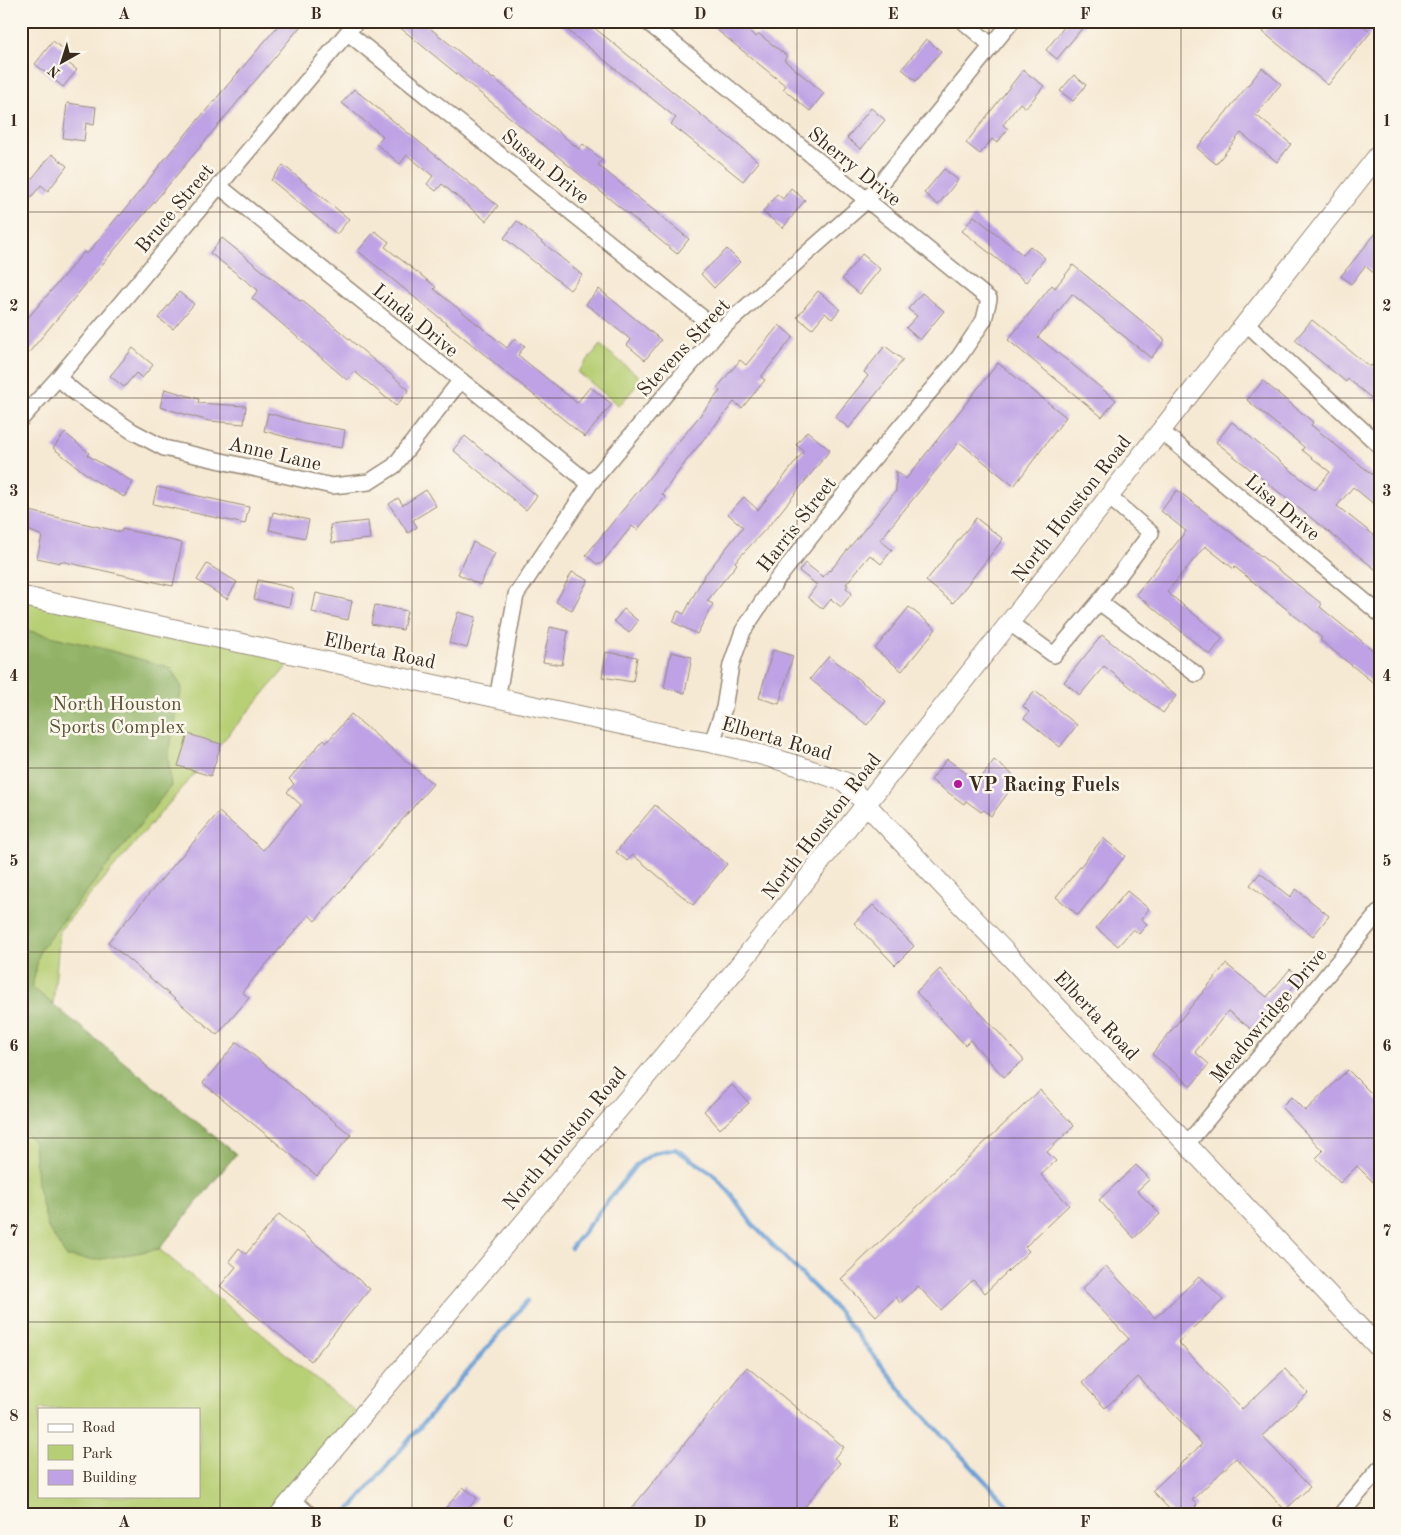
<svg xmlns="http://www.w3.org/2000/svg" width="1401" height="1535" font-family="'Old Standard TT',serif">
<rect width="100%" height="100%" fill="#fbf7ec"/>
<filter id="ink" filterUnits="userSpaceOnUse"><feTurbulence type="fractalNoise" baseFrequency=".02" numOctaves="2"/><feDisplacementMap in="SourceGraphic" scale="10" xChannelSelector="R" yChannelSelector="G"/><feConvolveMatrix kernelMatrix="1 2 1 2 8 2 1 2 1" color-interpolation-filters="sRGB"/></filter>
<filter id="wash" filterUnits="userSpaceOnUse"><feTurbulence type="fractalNoise" baseFrequency=".0096" numOctaves="4" result="noise"/><feDisplacementMap in="SourceGraphic" scale="20" xChannelSelector="R" yChannelSelector="G"/><feGaussianBlur stdDeviation="1.12" result="paint"/><feColorMatrix in="noise" values="0 0 0 0 0 0 0 0 0 0 0 0 0 0 0 0 0 1.4 0 .05"/><feComposite in="paint" operator="in"/></filter>
<g filter="url(#wash)">
<rect width="100%" height="100%" fill="#f6e9d3"/>
<path fill="#b7cf74" stroke="#797c49" fill-rule="evenodd" d="M600,345L642,379L619,406L578,372Z
M21,594L297,655L60,930L53,1005L236,1154L159,1249L361,1416L280,1514H21ZM39,1409H199V1496H39Z"/>
<path fill="#91b266" stroke="#666e42" d="M21,629L101,648L171,668L182,688L168,757L171,786L40,950L32,987L236,1154L159,1249L96,1260L67,1257L48,1228L37,1183L34,1143L21,1128Z"/>
<g fill="none" stroke-linecap="round" stroke-linejoin="round">
<path stroke="#689fd6" stroke-width="4.5" d="M571,1248L636,1165L654,1153L675,1149L712,1173L731,1194L752,1224L839,1312L909,1400L1016,1514
M346,1514L527,1301"/>
</g>
<g id="blocks">
<path fill="#bea2e5" d="M282,21H305L21,362V326L84,252L87,254L119,215L120,216L164,160Z
M392,21H421L493,79L494,78L579,149L583,144L602,160L598,165L689,239L677,254Z
M556,21H586L759,162L743,181L671,124L676,118Z
M706,21H737L756,37L759,34L787,56L784,60L824,93L810,111L783,89L786,86Z
M1069,21H1088L1057,59L1046,50Z
M1272,21H1357L1371,32L1328,85L1263,32Z
M926,39L941,51L916,81L902,69Z
M53,41L68,53L63,59L77,70L63,87L35,64Z
M1262,68L1281,84L1256,115L1291,144L1277,162L1241,133L1216,164L1197,148Z
M1023,70L1044,86L1026,108L1020,103L1003,125L1008,129L997,143L992,139L980,154L966,143Z
M1074,75L1086,85L1073,101L1060,91Z
M354,89L498,206L486,221L442,184L436,191L427,184L433,176L407,155L400,164L376,144L383,136L342,103Z
M67,103L96,107L94,125L86,123L84,141L63,138Z
M871,108L885,120L861,149L847,138Z
M52,154L67,166L48,191L41,185L21,210V192Z
M283,165L349,219L337,234L271,180Z
M944,169L958,180L938,205L924,193Z
M791,188L805,200L783,228L763,212L777,194L783,199Z
M974,216L1023,255L1030,246L1045,258L1026,282L962,231Z
M517,221L582,275L570,290L504,238Z
M1380,228V278L1365,266L1351,284L1341,276Z
M375,231L389,242L385,247L436,287L434,289L507,348L515,338L525,346L518,355L577,403L590,387L612,404L585,437L358,251Z
M222,238L300,301L301,300L329,322L409,390L396,406L354,371L347,380L252,298L258,290L210,253Z
M727,249L740,262L714,288L701,274Z
M862,254L880,269L860,294L842,279Z
M1073,265L1165,340L1151,358L1072,294L1038,337L1116,400L1102,417L1008,340L1052,285L1055,288Z
M599,289L661,340L645,360L627,345L631,340L586,304Z
M818,291L840,309L832,319L825,313L812,329L797,317Z
M179,292L194,304L173,329L158,318Z
M922,293L944,311L920,340L906,328L917,316L908,309Z
M1312,320L1370,367L1371,365L1380,372V405L1348,379L1346,382L1295,340Z
M779,325L793,337L761,377L765,380L742,408L734,402L690,456L662,494L665,497L637,530L632,526L601,564H597L586,555L720,391L717,388L740,360L746,365Z
M885,346L903,360L849,428L835,417L868,376L864,372Z
M133,348L153,365L142,378L136,373L124,387L110,376Z
M998,363L1066,417L1014,486L959,442L880,540L892,550L881,564L870,555L846,584L848,585L846,588L852,593L841,607L831,599L823,609L808,597L817,585L799,571L805,563L823,577L829,570L830,571L896,491V471L906,479Z
M1263,381L1313,422L1311,425L1373,475L1380,468V509L1353,487L1337,506L1380,540V573L1216,442L1232,422L1315,490L1330,472L1302,450L1304,447L1247,400Z
M165,389L199,399L198,403L246,406L244,424L209,421L160,407Z
M268,413L304,423L345,430L342,448L305,442L264,431Z
M807,431L830,450L774,520L735,562L737,564L707,601L713,604L697,634L673,622L678,611L684,614L704,576L743,527L728,514L744,497L758,510L804,451L796,445Z
M65,433L89,453L87,455L133,482L124,497L94,480L53,448Z
M465,436L537,496L526,510L453,450Z
M157,487L249,507L245,524L153,504Z
M426,490L436,506L413,520L417,527L408,533L389,504L398,498L403,505Z
M1177,490L1322,604L1320,607L1380,656V688L1320,640L1322,638L1235,567L1234,569L1205,546L1167,592L1223,638L1210,655L1136,594L1186,531L1161,511Z
M21,509L121,532L122,529L145,534L182,543L173,586L60,561V563L37,558L42,536L21,527Z
M273,512L309,520L305,538L269,530Z
M976,518L1003,539L953,603L926,581Z
M368,521L370,539L332,543L330,525Z
M473,542L495,553L480,585L458,574Z
M207,564L237,582L227,599L197,580Z
M572,572L588,580L572,610L556,602Z
M258,580L293,588L289,607L254,599Z
M316,593L352,601L348,620L312,612Z
M375,605L407,611L403,630L371,624Z
M909,607L936,629L902,671L875,649Z
M624,609L638,621L629,633L614,621Z
M458,612L476,617L467,648L449,643Z
M550,627L568,631L562,665L543,662Z
M1102,635L1176,696L1163,713L1104,666L1080,695L1064,682Z
M773,650L793,656L779,704L759,698Z
M606,652L637,657L633,682L602,677Z
M671,652L692,657L685,693L664,688Z
M829,656L886,701L867,725L810,679Z
M1035,691L1077,725L1060,747L1024,718L1029,712L1023,706Z
M351,714L433,784L315,921L309,915L242,992L249,998L217,1035L108,942L219,812L263,850L301,805L287,792L294,784L289,779L324,739L327,742Z
M188,734L221,744L211,776L178,766Z
M947,759L978,782L994,760L1018,779L991,816L984,810L981,812L966,801L964,804L931,780Z
M655,805L727,864L693,905L633,855L627,861L616,852Z
M1103,838L1125,856L1078,915L1056,897Z
M1260,873L1290,897L1296,889L1329,916L1313,936L1250,885Z
M1127,891L1149,909L1141,919L1147,924L1139,934L1133,929L1118,946L1096,928Z
M873,905L914,946L895,965L854,923Z
M1226,964L1267,997L1290,969L1301,977L1256,1033L1228,1011L1195,1052L1209,1064L1191,1086L1152,1054Z
M940,969L1024,1060L1004,1077L970,1040L965,1045L916,992Z
M237,1042L351,1135L317,1176L203,1083Z
M1348,1070L1380,1102V1189L1357,1166L1340,1183L1316,1158L1323,1151L1281,1107L1291,1097L1305,1111Z
M732,1085L749,1103L720,1129L704,1111Z
M1040,1090L1074,1126L1047,1152L1056,1161L1041,1175L1069,1205L1025,1247L1029,1251L985,1293L973,1280L941,1310L918,1286L900,1303L896,1297L876,1316L841,1279Z
M1136,1165L1150,1179L1137,1191L1160,1214L1134,1238L1099,1200Z
M279,1214L370,1289L311,1361L220,1286L236,1267L229,1261L239,1248L246,1254Z
M1106,1266L1155,1318L1200,1276L1223,1300L1178,1342L1242,1409L1285,1369L1308,1393L1262,1436L1310,1487L1285,1510L1236,1458L1192,1500L1197,1505L1188,1514H1174L1152,1491L1202,1444L1138,1377L1105,1408L1082,1383L1129,1339L1082,1289Z
M747,1367L844,1447L834,1458L840,1463L799,1514H627Z
M463,1487L477,1498L464,1514H441Z"/>
</g>
</g>
<g filter="url(#ink)">
<use href="#blocks" fill-opacity="0" stroke="#988a78" stroke-width="1"/>
<g fill="none" stroke-linecap="round" stroke-linejoin="round">
<defs>
<path id="minor" d="M646,21L989,299L984,320L959,357L862,472L776,581L743,631L731,665L724,708L712,742
M963,21L991,45
M348,33L719,331
M219,186L590,484
M1246,323L1380,446
M58,378L77,394L132,431L164,448L332,486L369,482L394,466L460,381
M21,419L58,378L357,21
M1161,431L1380,614
M1099,602L1196,674
M1010,623L1054,655L1099,602L1151,533L1109,497
M497,699L516,595L590,484L719,331L866,201L1012,21
M1187,1144L1380,911
M292,1500L309,1514
M1341,1514L1380,1468"/>
<path id="tertiary" d="M21,596L684,738C739,746 793,763 845,782L1380,1349
M280,1514L736,969L1380,153"/>
</defs>
<use href="#minor" stroke="#988a78" stroke-width="18"/>
<use href="#tertiary" stroke="#988a78" stroke-width="21"/>
<use href="#minor" stroke="#fff" stroke-width="15"/>
<use href="#tertiary" stroke="#fff" stroke-width="19"/>
</g>
</g>
<path fill="none" stroke="#3b2a1e" stroke-width="1" stroke-opacity="0.55" d="M220,21V1514M412,21V1514M604,21V1514M797,21V1514M989,21V1514M1181,21V1514M21,212H1380M21,398H1380M21,582H1380M21,768H1380M21,952H1380M21,1138H1380M21,1322H1380"/>
<circle fill="#b5179e" stroke="#fbf7ec" stroke-width="2" cx="958" cy="784" r="5"/>
<g text-anchor="middle" stroke-width="5" stroke-linejoin="round" paint-order="stroke">
<g font-size="20" fill="#3b2a1e" stroke="#fbf7ec">
<text transform="translate(546 166) rotate(39)" y="7">Susan Drive</text>
<text transform="translate(855 166) rotate(39)" y="7">Sherry Drive</text>
<text transform="translate(174 208) rotate(-50)" y="7">Bruce Street</text>
<text transform="translate(416 320) rotate(39)" y="7">Linda Drive</text>
<text transform="translate(683 347) rotate(-47)" y="7">Stevens Street</text>
<text transform="translate(275 453) rotate(13)" y="7">Anne Lane</text>
<text transform="translate(1283 507) rotate(40)" y="7">Lisa Drive</text>
<text transform="translate(1071 508) rotate(-52)" y="7">North Houston Road</text>
<text transform="translate(796 524) rotate(-52)" y="7">Harris Street</text>
<text transform="translate(380 650) rotate(12)" y="7">Elberta Road</text>
<text transform="translate(777 738) rotate(16)" y="7">Elberta Road</text>
<text transform="translate(821 826) rotate(-52)" y="7">North Houston Road</text>
<text transform="translate(1097 1015) rotate(47)" y="7">Elberta Road</text>
<text transform="translate(1268 1015) rotate(-50)" y="7">Meadowridge Drive</text>
<text transform="translate(564 1138) rotate(-50)" y="7">North Houston Road</text>
</g>
<g font-size="20" fill="#5a5334" stroke="#fbf7ec">
<text x="117" y="710">North Houston<tspan x="117" dy="23">Sports Complex</tspan></text>
</g>
<g font-size="20" font-weight="bold" fill="#3b2a1e" stroke="#fbf7ec" text-anchor="start">
<text x="968" y="791">VP Racing Fuels</text>
</g>
</g>
<rect width="1401" height="1535" fill="none" stroke="#fbf7ec" stroke-width="55"/>
<rect x="38" y="1408" width="162" height="90" fill="#fbf7ec" stroke="#aea59a"/>
<rect x="48" y="1424" width="25" height="8" fill="#ffffff" stroke="#aea59a"/>
<text x="82" y="1432" font-size="15" fill="#3b2a1e">Road</text>
<rect x="48" y="1445" width="25" height="15" fill="#b7cf74" stroke="#aea59a"/>
<text x="82" y="1458" font-size="15" fill="#3b2a1e">Park</text>
<rect x="48" y="1470" width="25" height="15" fill="#bea2e5" stroke="#aea59a"/>
<text x="82" y="1482" font-size="15" fill="#3b2a1e">Building</text>
<g transform="translate(62 62) rotate(219)" stroke="#fbf7ec" stroke-width="4" paint-order="stroke">
<path d="M0-4L9 19L0 12L-9 19Z" fill="#3b2a1e"/>
<text y="-8" font-size="14" font-weight="bold" text-anchor="middle" fill="#3b2a1e">N</text>
</g>
<rect x="28" y="28" width="1346" height="1480" fill="none" stroke="#3b2a1e" stroke-width="2"/>
<g font-size="16" text-anchor="middle" font-weight="bold" fill="#3b2a1e">
<text x="124" y="19">A</text>
<text x="316" y="19">B</text>
<text x="508" y="19">C</text>
<text x="700" y="19">D</text>
<text x="893" y="19">E</text>
<text x="1085" y="19">F</text>
<text x="1277" y="19">G</text>
<text x="14" y="126">1</text>
<text x="1387" y="126">1</text>
<text x="14" y="311">2</text>
<text x="1387" y="311">2</text>
<text x="14" y="496">3</text>
<text x="1387" y="496">3</text>
<text x="14" y="681">4</text>
<text x="1387" y="681">4</text>
<text x="14" y="866">5</text>
<text x="1387" y="866">5</text>
<text x="14" y="1051">6</text>
<text x="1387" y="1051">6</text>
<text x="14" y="1236">7</text>
<text x="1387" y="1236">7</text>
<text x="14" y="1421">8</text>
<text x="1387" y="1421">8</text>
<text x="124" y="1527">A</text>
<text x="316" y="1527">B</text>
<text x="508" y="1527">C</text>
<text x="700" y="1527">D</text>
<text x="893" y="1527">E</text>
<text x="1085" y="1527">F</text>
<text x="1277" y="1527">G</text>
</g>
</svg>
